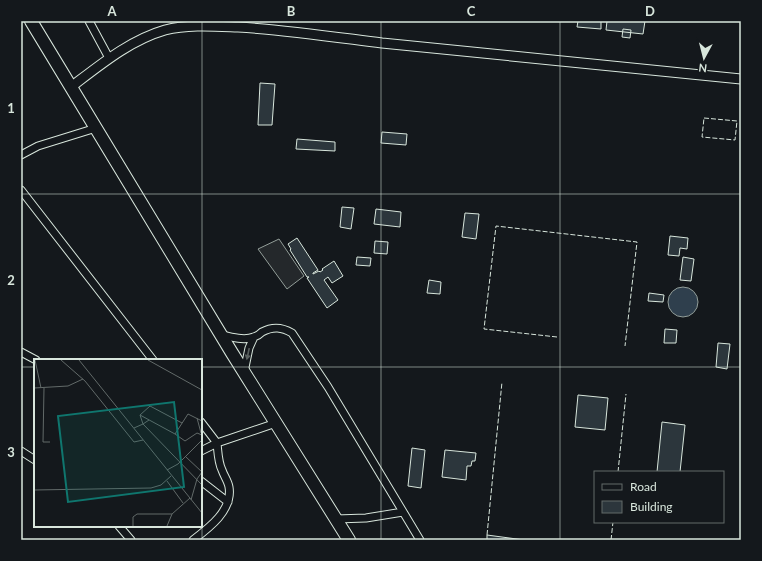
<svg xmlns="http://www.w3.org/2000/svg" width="762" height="561" font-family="Lato,sans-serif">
<rect width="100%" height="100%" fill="#14181c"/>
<path fill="#24282b" stroke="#939e99" d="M279,239L304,276L287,289L258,249Z"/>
<path fill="#2f3f4d" stroke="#939e99" d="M668 302a15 15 0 1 1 30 0a15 15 0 1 1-30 0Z"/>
<path fill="#2c363c" stroke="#d8e6dc" d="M578,21H601V29L577,27Z
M607,21H645L643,34L606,30Z
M623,29L631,30L630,38L622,37Z
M260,83L275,84L272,125H258Z
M382,132L407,134L406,145L381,143Z
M297,139L335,142V151L296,149Z
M342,207L354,208L351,229L340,227Z
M376,209L401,212L400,227L374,224Z
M465,213L479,214L476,239L462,237Z
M670,236L688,238L687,249L680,248L679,256L668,255Z
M297,238L318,270L313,273V274L319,271L320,272L323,270L322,269L334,261L343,276L332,283L328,277L324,280L338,300L327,308L307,278L309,277H307L290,250L291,249L288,244Z
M375,241L388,242L387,254L374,253Z
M357,257L371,258L370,266L356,265Z
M683,257L694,259L691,281L680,280Z
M429,280L441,282L440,294L427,293Z
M649,293L664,295L663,302L648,301Z
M665,329L677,330L676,343H664Z
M718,343L730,344L727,369L716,367Z
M578,395L608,398L605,430L575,427Z
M662,422L685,425L680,472H657Z
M412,448L425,450L421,488L408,486Z
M445,450L476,453L475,461H472L471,466H467L466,480L442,477Z
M487,535L524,540H487Z"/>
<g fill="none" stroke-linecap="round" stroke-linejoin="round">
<defs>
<path id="street" d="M89,21L109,58
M21,155L38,146L96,128
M21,190L153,360
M222,335C232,337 244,341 254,337C257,336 260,334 262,332C273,326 282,327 292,333L328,387L420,540
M21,352L36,360
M244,372L249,348L254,337
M201,422L217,443L276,423
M21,451L35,460
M201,481L228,502
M336,519L366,518L403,512
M119,526L131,540
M193,540C209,528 233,510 229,487C228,481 224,476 222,470C218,462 218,452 217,443L201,451"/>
<path id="secondary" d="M71,87C100,65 130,40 165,30C188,24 214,26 238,27C286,30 334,37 382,43C502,56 622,66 741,79"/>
<path id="highway" d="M31,21L232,353L349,540"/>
</defs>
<use href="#street" stroke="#d8e6dc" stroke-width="9"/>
<use href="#secondary" stroke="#d8e6dc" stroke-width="11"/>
<use href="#highway" stroke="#d8e6dc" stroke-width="14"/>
<use href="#street" stroke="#14181c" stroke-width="7"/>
<use href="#secondary" stroke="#14181c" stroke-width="9"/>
<use href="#highway" stroke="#14181c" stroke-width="12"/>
<path stroke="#d8e6dc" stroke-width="1" stroke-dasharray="5 2" stroke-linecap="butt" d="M704,118L737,121L735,140L702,137Z
M557,337L484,329L496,226L637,242L625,346
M618,472L626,394
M487,535L502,382
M611,540L613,522"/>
</g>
<defs><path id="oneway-solid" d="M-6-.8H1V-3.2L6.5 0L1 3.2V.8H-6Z"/></defs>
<use fill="#59605f" href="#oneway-solid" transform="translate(248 354) rotate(102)"/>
<path fill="none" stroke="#d8e6dc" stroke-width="1" stroke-opacity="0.55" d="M202,21V540M381,21V540M560,21V540M21,194H741M21,367H35M201,367H741"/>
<g transform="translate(34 359)">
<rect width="168" height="168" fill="#14181c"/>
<path fill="none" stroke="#626a69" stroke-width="1" d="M1,1L7,29M27,1L51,22L100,83L109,81M45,1L168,154M114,1L168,31M0,29L34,27L49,20M10,29L9,83H16M106,56L141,75L154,55L168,62M163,59L167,74M115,61L109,65L106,56L116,47L148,64M100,69L109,65L168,126M141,75L151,82L163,74L168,76M152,98L168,113M133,111L144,105L168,81M133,122L149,144M0,131L117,129L127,126L137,117M157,141L163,120L168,113M99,167V158L103,155H138M133,167L138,155L156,139"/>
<path fill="#0f766e" fill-opacity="0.15" stroke="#0f766e" stroke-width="2" d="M140,43L150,128L34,143L24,57Z"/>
<rect width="168" height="168" fill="none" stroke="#d8e6dc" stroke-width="2"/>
</g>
<rect width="762" height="561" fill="none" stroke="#14181c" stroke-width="44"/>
<rect x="594" y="471" width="130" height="52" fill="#14181c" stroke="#626a69"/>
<rect x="602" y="484" width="20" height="6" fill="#14181c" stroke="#626a69"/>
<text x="630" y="491" font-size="12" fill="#d8e6dc">Road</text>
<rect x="602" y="501" width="20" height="12" fill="#2c363c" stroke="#626a69"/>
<text x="630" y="511" font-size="12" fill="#d8e6dc">Building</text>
<g transform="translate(704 58) rotate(187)" stroke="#14181c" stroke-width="3" paint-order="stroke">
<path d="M0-3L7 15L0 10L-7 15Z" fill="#d8e6dc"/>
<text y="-6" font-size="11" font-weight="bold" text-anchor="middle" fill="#d8e6dc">N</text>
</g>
<rect x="22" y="22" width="718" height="517" fill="none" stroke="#d8e6dc" stroke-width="1.5"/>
<g font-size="13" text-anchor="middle" font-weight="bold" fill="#d8e6dc">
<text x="112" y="16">A</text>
<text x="291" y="16">B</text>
<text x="471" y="16">C</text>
<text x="650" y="16">D</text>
<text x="11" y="113">1</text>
<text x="11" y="285">2</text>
<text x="11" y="457">3</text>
</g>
</svg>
